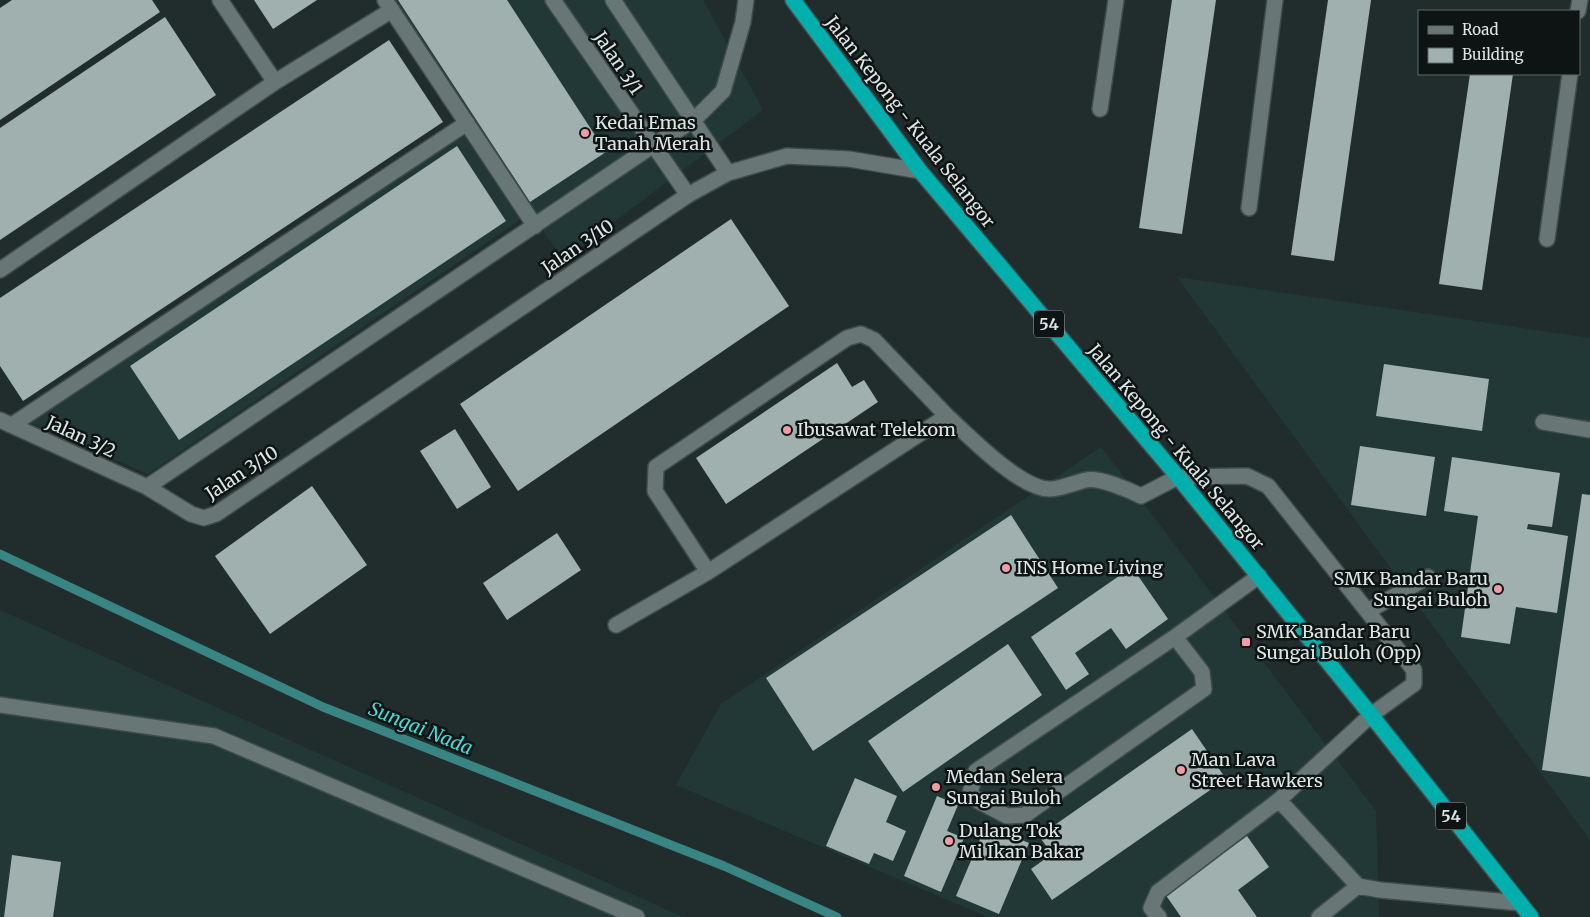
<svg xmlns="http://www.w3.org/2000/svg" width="1590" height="917" font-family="Merriweather,serif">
<rect width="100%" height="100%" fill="#202d2c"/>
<path fill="#223837" d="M390,0H703L763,110L563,260Z
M464,136L521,219L148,474L28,422Z
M1177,277L1590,338V840Z
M1101,447L1376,811L1379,917H988L676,785L721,704Z
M0,610L683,917H0Z"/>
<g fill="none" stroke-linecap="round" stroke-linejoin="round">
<path stroke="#388583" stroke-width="9" d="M0,554L323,707L724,866L837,917"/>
</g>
<path fill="#a0b0af" d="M12,0H152L160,12L0,120V8Z
M254,0H317L273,29Z
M398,0H507L606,152L530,202Z
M1172,0H1216L1182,234L1139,228Z
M1328,0H1371L1334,261L1291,255Z
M165,17L216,95L0,240V128Z
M389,40L443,122L23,401L0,366V298Z
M1470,74H1513L1482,290L1439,284Z
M457,146L506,221L179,440L130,366Z
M731,219L789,306L518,491L460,404Z
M837,363L852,387L864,380L878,402L726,504L696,458Z
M1384,364L1489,379L1482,431L1376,416Z
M455,429L491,487L457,509L420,451Z
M1360,446L1435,457L1426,516L1351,505Z
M1452,457L1560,473L1552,527L1528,524L1527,529L1568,536L1557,613L1516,607L1510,644L1461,637L1478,516L1444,511Z
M312,486L367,565L270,634L215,556Z
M1582,494L1590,495V777L1542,770Z
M1011,515L1058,588L813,751L766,678Z
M557,533L581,570L507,620L483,583Z
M1132,567L1168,619L1126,649L1111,628L1075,653L1089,674L1066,690L1031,637Z
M1008,644L1042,695L903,792L868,741Z
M1192,729L1226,779L1052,900L1031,869L1052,854L1039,836Z
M855,778L897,796L886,822L906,831L893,861L874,853L869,864L826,846Z
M937,796L958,805L947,831L964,838L941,892L904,876Z
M986,825L1029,843L999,914L956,896Z
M1247,836L1269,867L1238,890L1257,917H1181L1165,894Z
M12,855L61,862L53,917H4Z"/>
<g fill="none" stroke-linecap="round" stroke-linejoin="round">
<defs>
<path id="minor" d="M220,0L275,82
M385,0L535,226
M553,0L688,195
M613,0L728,173
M1578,11L1580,0
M1100,109L1116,0
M1249,208L1275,0
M1547,239L1570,74
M0,270L275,82L392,10
M0,420L147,487L191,514L204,518L216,514L688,195L728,173L787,156L849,159L920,171
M1543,422L1590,430
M12,425L467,123
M147,487L652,146L694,120L723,91L743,22L746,0
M708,572L655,491L656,467L847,338L861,334L874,340L947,416
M1368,611L1428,577
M616,625L708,572L947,416C969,436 1019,488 1049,489C1059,490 1076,482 1086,480C1099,477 1129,490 1141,496L1178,477L1247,476L1268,486L1414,670V684L1371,715L1279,800L1158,892L1151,908L1159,917
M1175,637L1202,672L1204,689L1025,815L1007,816L978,801L970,793L976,771L1175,637L1259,576
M0,705L214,736L637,917
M1279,800L1358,886L1380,890L1520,903
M1319,917L1358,886"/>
<path id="highway" d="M793,0L920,171L1178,477L1371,715L1531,917"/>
</defs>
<use href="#minor" stroke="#404b4b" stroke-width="18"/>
<use href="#highway" stroke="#404b4b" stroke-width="18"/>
<use href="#minor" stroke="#687776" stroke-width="15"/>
<use href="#highway" stroke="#01afac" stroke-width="15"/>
</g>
<g fill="#f49aa5" stroke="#0e1414" stroke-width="2">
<circle cx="585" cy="133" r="5"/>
<circle cx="787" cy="430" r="5"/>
<circle cx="1006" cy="568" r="5"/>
<circle cx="1498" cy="589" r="5"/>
<rect x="1241" y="637" width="10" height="10" rx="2.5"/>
<circle cx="1181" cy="770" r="5"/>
<circle cx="936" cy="787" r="5"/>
<circle cx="949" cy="841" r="5"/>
</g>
<g text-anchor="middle" stroke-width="5" stroke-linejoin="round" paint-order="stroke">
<g fill="#0e1414" stroke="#a0a7a6" stroke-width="1">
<rect x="1034" y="310.5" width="30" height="27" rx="4"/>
<rect x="1436" y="802.5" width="30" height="27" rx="4"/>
</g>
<g font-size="16" font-weight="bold" fill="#dee6e5">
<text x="1049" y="330">54</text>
<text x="1451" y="822">54</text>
</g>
<g font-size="18" fill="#dee6e5" stroke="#0e1414">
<text transform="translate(618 63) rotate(56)" y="6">Jalan 3/1</text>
<text transform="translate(910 122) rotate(52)" y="6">Jalan Kepong - Kuala Selangor</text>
<text transform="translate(578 247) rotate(-34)" y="6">Jalan 3/10</text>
<text transform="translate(81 437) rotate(25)" y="6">Jalan 3/2</text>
<text transform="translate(1176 447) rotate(50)" y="6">Jalan Kepong - Kuala Selangor</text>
<text transform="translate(242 473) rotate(-33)" y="6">Jalan 3/10</text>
</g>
<g font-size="18" fill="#dee6e5" stroke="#0e1414" text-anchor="start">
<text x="595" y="129">Kedai Emas<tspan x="595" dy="21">Tanah Merah</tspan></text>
<text x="797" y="436">Ibusawat Telekom</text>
<text x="1016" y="574">INS Home Living</text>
<text x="1488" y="585" text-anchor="end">SMK Bandar Baru<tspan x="1488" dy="21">Sungai Buloh</tspan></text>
<text x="1256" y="638">SMK Bandar Baru<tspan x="1256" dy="21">Sungai Buloh (Opp)</tspan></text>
<text x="1191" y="766">Man Lava<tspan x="1191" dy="21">Street Hawkers</tspan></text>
<text x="946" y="783">Medan Selera<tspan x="946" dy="21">Sungai Buloh</tspan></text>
<text x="959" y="837">Dulang Tok<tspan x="959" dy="21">Mi Ikan Bakar</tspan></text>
</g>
<g font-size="19" font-style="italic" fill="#43dcd8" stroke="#0e1414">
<text transform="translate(421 728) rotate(22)" y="7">Sungai Nada</text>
</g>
</g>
<rect x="1418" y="10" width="162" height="65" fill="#0e1414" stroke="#616868"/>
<rect x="1428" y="26" width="25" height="8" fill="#687776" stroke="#616868"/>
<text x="1462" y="35" font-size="15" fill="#dee6e5">Road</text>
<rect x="1428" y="48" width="25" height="15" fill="#a0b0af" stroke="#616868"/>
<text x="1462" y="60" font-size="15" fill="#dee6e5">Building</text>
</svg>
